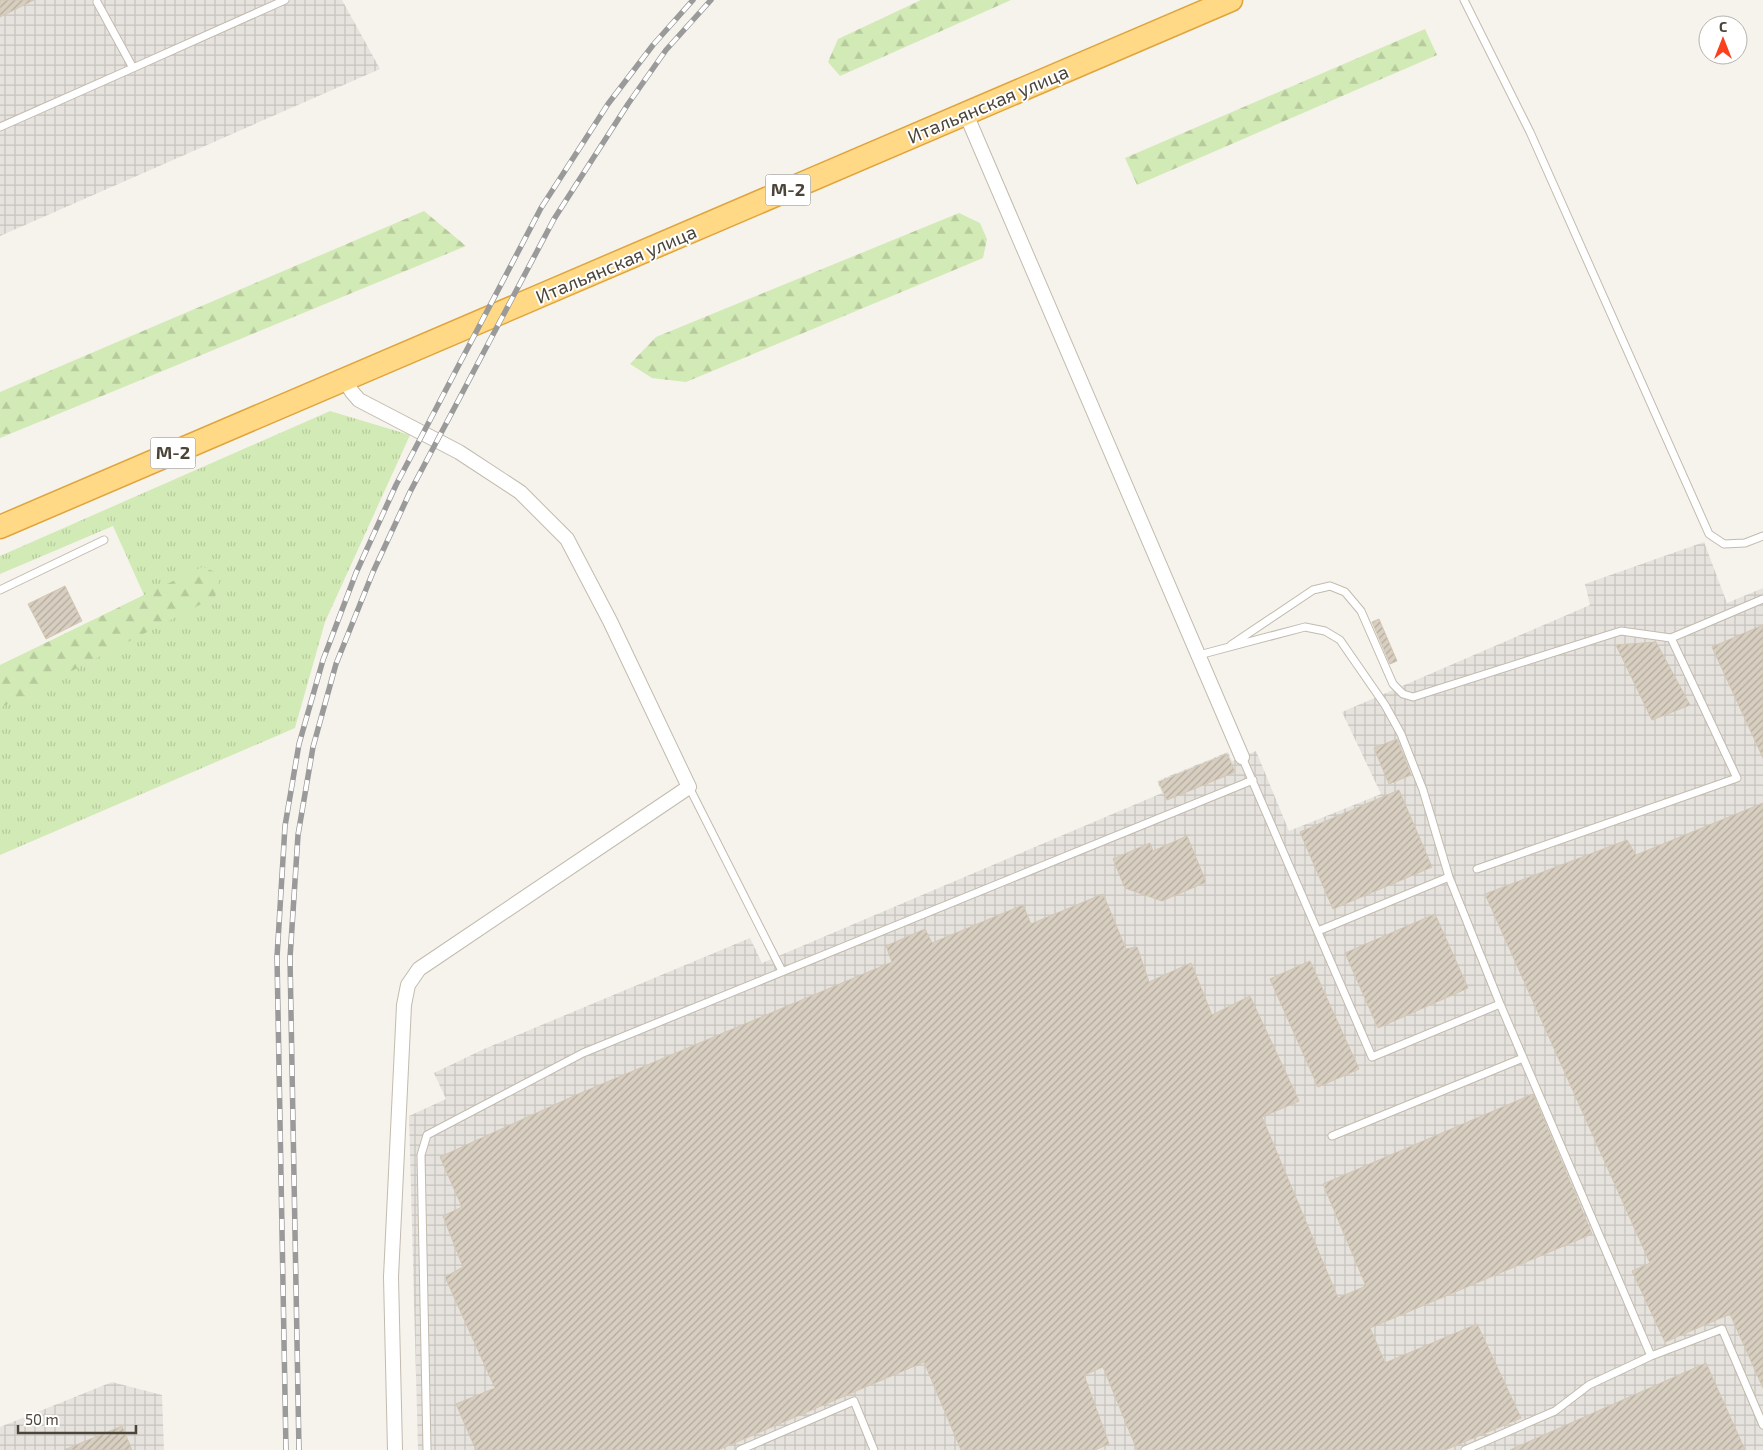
<svg xmlns="http://www.w3.org/2000/svg" width="1763" height="1450" font-family="'Exo 2',sans-serif">
<defs>
<pattern id="industrial-grid" width="8" height="8" patternUnits="userSpaceOnUse" patternTransform="scale(1.25)"><rect width="8" height="8" fill="#e6e2dd"/><path d="M0 4h8M4 0v8" fill="none" stroke="#c7c3be"/></pattern>
<pattern id="grass-tufts" width="24" height="20" patternUnits="userSpaceOnUse" patternTransform="scale(1.25)"><rect width="24" height="20" fill="#d2eab5"/><path d="M3 7l-1-3M5 7V3M7 7l1-3M15 17l-1-3M17 17v-4M19 17l1-3" fill="none" stroke="#b6ca9c"/></pattern>
<pattern id="forest-firs" width="22" height="20" patternUnits="userSpaceOnUse" patternTransform="scale(1.25)"><rect width="22" height="20" fill="#d2eab5"/><path d="M5 1l3.5 6h-7zM16 11l3.5 6h-7z" fill="#b6ca9c"/></pattern>
<pattern id="building-hatch" width="6" height="6" patternUnits="userSpaceOnUse" patternTransform="scale(1.25)"><rect width="6" height="6" fill="#d8cfc1"/><path d="M-1 1l2-2M0 6l6-6M5 7l2-2" fill="none" stroke="#b1aa9e"/></pattern>
</defs>
<rect width="100%" height="100%" fill="#f6f3ec"/>
<path fill="url(#industrial-grid)" d="M0,0H342L380,69L0,236Z
M1704,542L1727,603L1763,588V1450H418L409,1116L446,1099L434,1073L484,1049L750,938L762,963L1162,793L1157,781L1228,752L1232,761L1256,751L1289,831L1381,794L1342,712L1590,605L1585,584Z
M112,1382L162,1395L164,1450H0V1427Z"/>
<path fill="url(#grass-tufts)" d="M330,411L410,435L325,622L295,728L0,855V666L144,595L113,526L0,574V556Z"/>
<path fill="url(#forest-firs)" d="M921,0H1011L840,76L828,62L838,39Z
M1425,29L1437,55L1137,185L1125,158Z
M424,211L466,246L0,438V392Z
M959,213L980,223L987,239L983,258L686,382L652,378L630,364L656,337Z
M202,567L221,574L215,597L0,708V665Z"/>
<path fill="url(#building-hatch)" stroke="#d3c7b4" d="M0,0H34L0,17Z
M65,586L82,621L46,639L28,604Z
M1379,619L1397,661L1390,664L1372,622Z
M1763,625V758L1712,647Z
M1656,642L1690,705L1652,720L1616,645Z
M1397,739L1411,775L1389,784L1374,748Z
M1227,754L1235,772L1167,800L1159,782Z
M1399,790L1432,867L1333,909L1300,832Z
M1763,803V1388L1730,1314L1665,1342L1632,1271L1650,1263L1485,894L1627,840L1636,855Z
M1187,836L1206,882L1162,901L1125,888L1113,859L1150,843L1153,851Z
M1103,894L1126,949L1137,947L1149,982L1191,963L1212,1015L1250,996L1299,1101L1262,1117L1338,1298L1366,1286L1323,1184L1533,1094L1592,1234L1370,1328L1385,1363L1477,1324L1521,1418L1445,1450H1137L1103,1367L1084,1375L1109,1444L1095,1450H961L924,1362L718,1450H476L456,1404L495,1388L445,1277L463,1267L443,1216L462,1207L440,1157L576,1095L892,962L886,946L925,929L932,943L1023,905L1031,924Z
M1435,914L1468,988L1378,1028L1345,953Z
M1310,961L1359,1069L1318,1087L1270,979Z
M1706,1363L1745,1450H1510Z
M122,1426L132,1450H64Z"/>
<g fill="none" stroke-linecap="round" stroke-linejoin="round">
<defs>
<path id="service" d="M1464,0L1530,132L1709,534L1724,544L1745,543L1763,536
M133,68L285,0
M0,127L133,68L97,2
M0,590L104,540
M1231,645L1313,590L1330,586L1345,592L1361,611L1393,684L1403,694L1413,697L1621,631L1671,638L1763,599
M1199,655L1305,627L1325,631L1340,640L1385,705L1401,734L1423,790L1449,877L1500,1004
M1242,757L1372,1057L1500,1004L1651,1356L1722,1329L1763,1425
M689,787L782,971
M1477,869L1737,778L1671,638
M1318,931L1449,877
M1332,1136L1523,1058
M427,1450L421,1155L427,1135L583,1053L1253,780
M740,1450L854,1401L874,1450
M1465,1450L1555,1411L1589,1385L1651,1356"/>
<path id="minor" d="M966,114L1242,757
M345,380L352,392L359,400L459,452L520,492L567,539L610,621L689,787L419,969L408,985L404,1005L391,1277L395,1450"/>
<path id="trunk" d="M0,527L1231,0"/>
</defs>
<use href="#service" stroke="#c2bbae" stroke-width="9"/>
<use href="#minor" stroke="#c2bbae" stroke-width="16"/>
<use href="#trunk" stroke="#e0a43c" stroke-width="25"/>
<use href="#service" stroke="#fff" stroke-width="7"/>
<use href="#minor" stroke="#fff" stroke-width="14"/>
<use href="#trunk" stroke="#ffd985" stroke-width="22"/>
<defs>
<path id="rail" d="M286,1450L277,957L285,826L299,744L323,660L356,573L396,485L541,208L608,104L653,45L693,0
M299,1450L290,958L298,835L313,747L336,664L373,572L410,492L554,219L628,104L666,50L711,0"/>
</defs>
<use href="#rail" stroke="#9a9a9a" stroke-width="5.5"/>
<use href="#rail" stroke="#fff" stroke-width="4" stroke-dasharray="11" stroke-linecap="butt"/>
</g>
<g text-anchor="middle" stroke-width="4" stroke-linejoin="round" paint-order="stroke">
<g fill="#fff" stroke="#817c74" stroke-width="1">
<rect x="765.5" y="174.5" width="45" height="31" rx="4"/>
<rect x="150.5" y="437.5" width="45" height="31" rx="4"/>
</g>
<g font-size="18" font-weight="bold" fill="#4b4439">
<text x="788" y="196">М-2</text>
<text x="173" y="459">М-2</text>
</g>
<g font-size="19" fill="#4b4439" stroke="#fff">
<text transform="translate(988 104) rotate(-23)" y="7">Итальянская улица</text>
<text transform="translate(616 264) rotate(-23)" y="7">Итальянская улица</text>
</g>
</g>
<g transform="translate(1723 40)"><circle r="24" fill="#ffffff" stroke="#b7b4b0"/>
<path d="M0-4L9 19L0 12L-9 19Z" fill="#fc3f1d"/>
<text y="-8" font-size="14" font-weight="bold" text-anchor="middle" fill="#4b4439">С</text>
</g>
<path d="M18 1425v8h118v-8" fill="none" stroke="#4b4439" stroke-width="2.5"/>
<text x="25" y="1425" font-size="15" fill="#4b4439" stroke="#ffffff" stroke-width="4" paint-order="stroke">50 m</text>
</svg>
